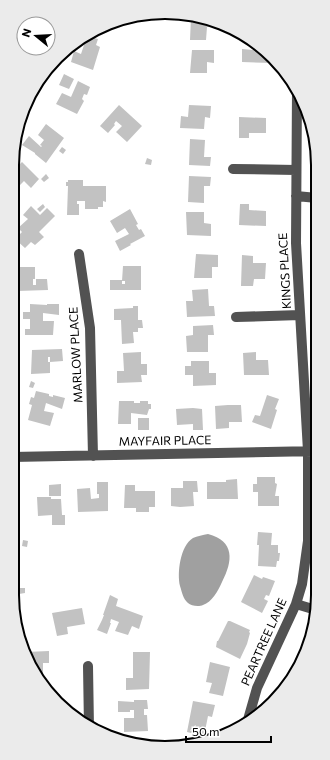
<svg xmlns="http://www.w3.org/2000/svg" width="330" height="760" font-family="Commissioner,sans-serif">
<rect width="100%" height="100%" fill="#fff"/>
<path fill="#a0a0a0" d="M208,534C235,541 233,561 222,582C218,591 212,602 203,605C199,607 191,606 188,603C183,599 182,592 180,586C177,573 180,546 193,538C197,536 203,535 208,534Z"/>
<path fill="#c2c2c2" d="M191,17L213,20V27H207L206,40H190Z
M87,36L98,39L96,45L100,47L93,70L71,62L74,51L81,54Z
M253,48L262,49L273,58V63L242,62V49L253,50Z
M192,50H214V63L207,62V73H190Z
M64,74L74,79L69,89L59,85Z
M78,81L90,87L87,95L84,94L82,99L84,101L77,114L56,104L62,93L71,97Z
M119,105L142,126L127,142L116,132L122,126L116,121L114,124L115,125L108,133L100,126Z
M189,105L211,106L210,118L205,117L204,129L180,128L181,116L188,117Z
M239,117L266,118V133H249V138H239Z
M46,124L64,138L46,163L35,154V153L22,145L29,136L41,147L42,146L40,145L44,140L38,135Z
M190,139L205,140L204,157H211L210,166L189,165Z
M62,147L66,150L63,154L59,151Z
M147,158L152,160L151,165L145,164Z
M22,162L39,179L31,188L24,181L12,193V172Z
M46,174L49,178L44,182L41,179Z
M189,176L211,177L210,186H204V203L188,202Z
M68,180H83V186H106V202L103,201V207H98V209H85V201H77V204H79V215H67L68,186H66V182H68Z
M43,204L45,207L40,212L37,209Z
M240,204H249V210L266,211V226L239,225Z
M31,206L40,215L47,208L55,216L39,232L44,237L35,245L31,242L25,248L15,239L22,232L18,228L28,219L23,215Z
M130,209L138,224L136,225L139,230L141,229L145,236L130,244L131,245L120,251L115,241L129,234L125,228L117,233L110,221Z
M186,212H204V223L211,224V236L187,235Z
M196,254L218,255V267H212V278H194Z
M242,255L253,256V263H266L265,279H254L253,286H241Z
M123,266H141V290H110V280H122V284H125V281H122Z
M16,267H35V279H33V285H36V279H47L48,290L17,291Z
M208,289L209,306H214L215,316L187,317L186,301H193L192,290Z
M30,304L47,305V304H59V315L43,313V321H54L53,335H25V329H30V319H23V312H30Z
M133,306H138V320H142L143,328H138V332H133L134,343L122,344L121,320H114V309L133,308Z
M213,325L214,335H208V352H187L186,336L193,335V326Z
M62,349L63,361L50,362V357H48V362H50V373L31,374L32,350Z
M141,352V364H147V375H141L142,382L117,383V371H124L123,353Z
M256,352V360H268L269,375H244L243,353Z
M191,361H209V373H216V385L193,386V375H185V366H191Z
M31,381L35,383L33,388L29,387Z
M36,391L49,394V396L53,397V395L65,398L62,409L46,403L44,411L54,413L50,426L28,420L32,405L29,404L31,397L34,398Z
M267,395L279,399L275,409L277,410L271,429L252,422L255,415L260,416Z
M119,401H134V403H140V401H148V404H151V409H149L147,415L131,413V424H118Z
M228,405H241L242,422H229V428L216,429L215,406Z
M193,408L202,409L203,430H193V424L177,425L176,409Z
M138,418H149V430H138Z
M257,477H275V483L277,484L275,496H279V506H258V492H253V484H257Z
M237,479L238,499H207V482H226V480Z
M183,481H197L198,492H193L194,506L180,507L171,506V488H183Z
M97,482H108V511L78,512L77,489L90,488L91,499L99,498V494H97Z
M61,484V496H49V485Z
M125,485H135V491H155V507H149V512H136V508H124Z
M37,497H51V499H61L62,515H65V525H52V515L38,516Z
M258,532L272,533L271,545H278V553H280L279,561H277L276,567L258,566L259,545H257Z
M23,540L28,541L27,547L22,546Z
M254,575L262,579L263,577L275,581L269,596L266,595L264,599L268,601L262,613L241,602Z
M19,588H25V593L19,594Z
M110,595L118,599L116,606L143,616L139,629L132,626L128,635L115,631L119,622L111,619L110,623H111L107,634L97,630L102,620L104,615H103Z
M82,608L85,624L67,627L68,634L57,636L52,613Z
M228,621H230L250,630L249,632L250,633L247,644L240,659L216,647L217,641H218Z
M49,651V663H43V682H42L26,654V652Z
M133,652H150L149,689L126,690V678H133Z
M210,662L230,667L223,696L209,693L212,683L206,682Z
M49,694H60V704L50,696Z
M134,700H147L148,709H144V715H147L148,731L124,732V718H134V710H130V712H118V701L134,702Z
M193,701L215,705L212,717L208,716L204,736L187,732Z
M147,742V745H135L129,743Z"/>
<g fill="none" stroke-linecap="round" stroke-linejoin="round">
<path stroke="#525252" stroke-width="10" d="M233,169L296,170
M296,196L317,198
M79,254L90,328L93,456
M236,317L300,315
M12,457L318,451
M296,604L316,610
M88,666L89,728
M247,723L257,688L296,604L302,584L308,541V451L296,243L297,90"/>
</g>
<g text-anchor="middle" stroke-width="4" stroke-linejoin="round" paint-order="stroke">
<g font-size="12" fill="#000" stroke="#fff">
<text transform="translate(285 271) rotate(-93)" y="4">KINGS PLACE</text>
<text transform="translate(76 355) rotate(-93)" y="4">MARLOW PLACE</text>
<text transform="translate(165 441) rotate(-1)" y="4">MAYFAIR PLACE</text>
<text transform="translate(264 642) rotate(-66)" y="4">PEARTREE LANE</text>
</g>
</g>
<path d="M0 0H330V760H0ZM165 19H165A146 146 0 0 1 311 165V595A146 146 0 0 1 165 741H165A146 146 0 0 1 19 595V165A146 146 0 0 1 165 19Z" fill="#ebebeb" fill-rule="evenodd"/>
<path fill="none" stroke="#000" stroke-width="2" d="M165 19H165A146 146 0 0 1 311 165V595A146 146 0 0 1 165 741H165A146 146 0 0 1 19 595V165A146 146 0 0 1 165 19Z"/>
<g transform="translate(36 36) rotate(288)"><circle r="19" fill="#ffffff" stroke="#999999"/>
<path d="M0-3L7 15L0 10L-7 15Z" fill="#000000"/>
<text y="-6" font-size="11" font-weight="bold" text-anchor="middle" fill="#000000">N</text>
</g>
<path d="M186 736v6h85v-6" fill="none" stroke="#000000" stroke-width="2"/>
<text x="192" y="736" font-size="12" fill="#000000" stroke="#ffffff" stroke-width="3" paint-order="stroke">50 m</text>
</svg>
